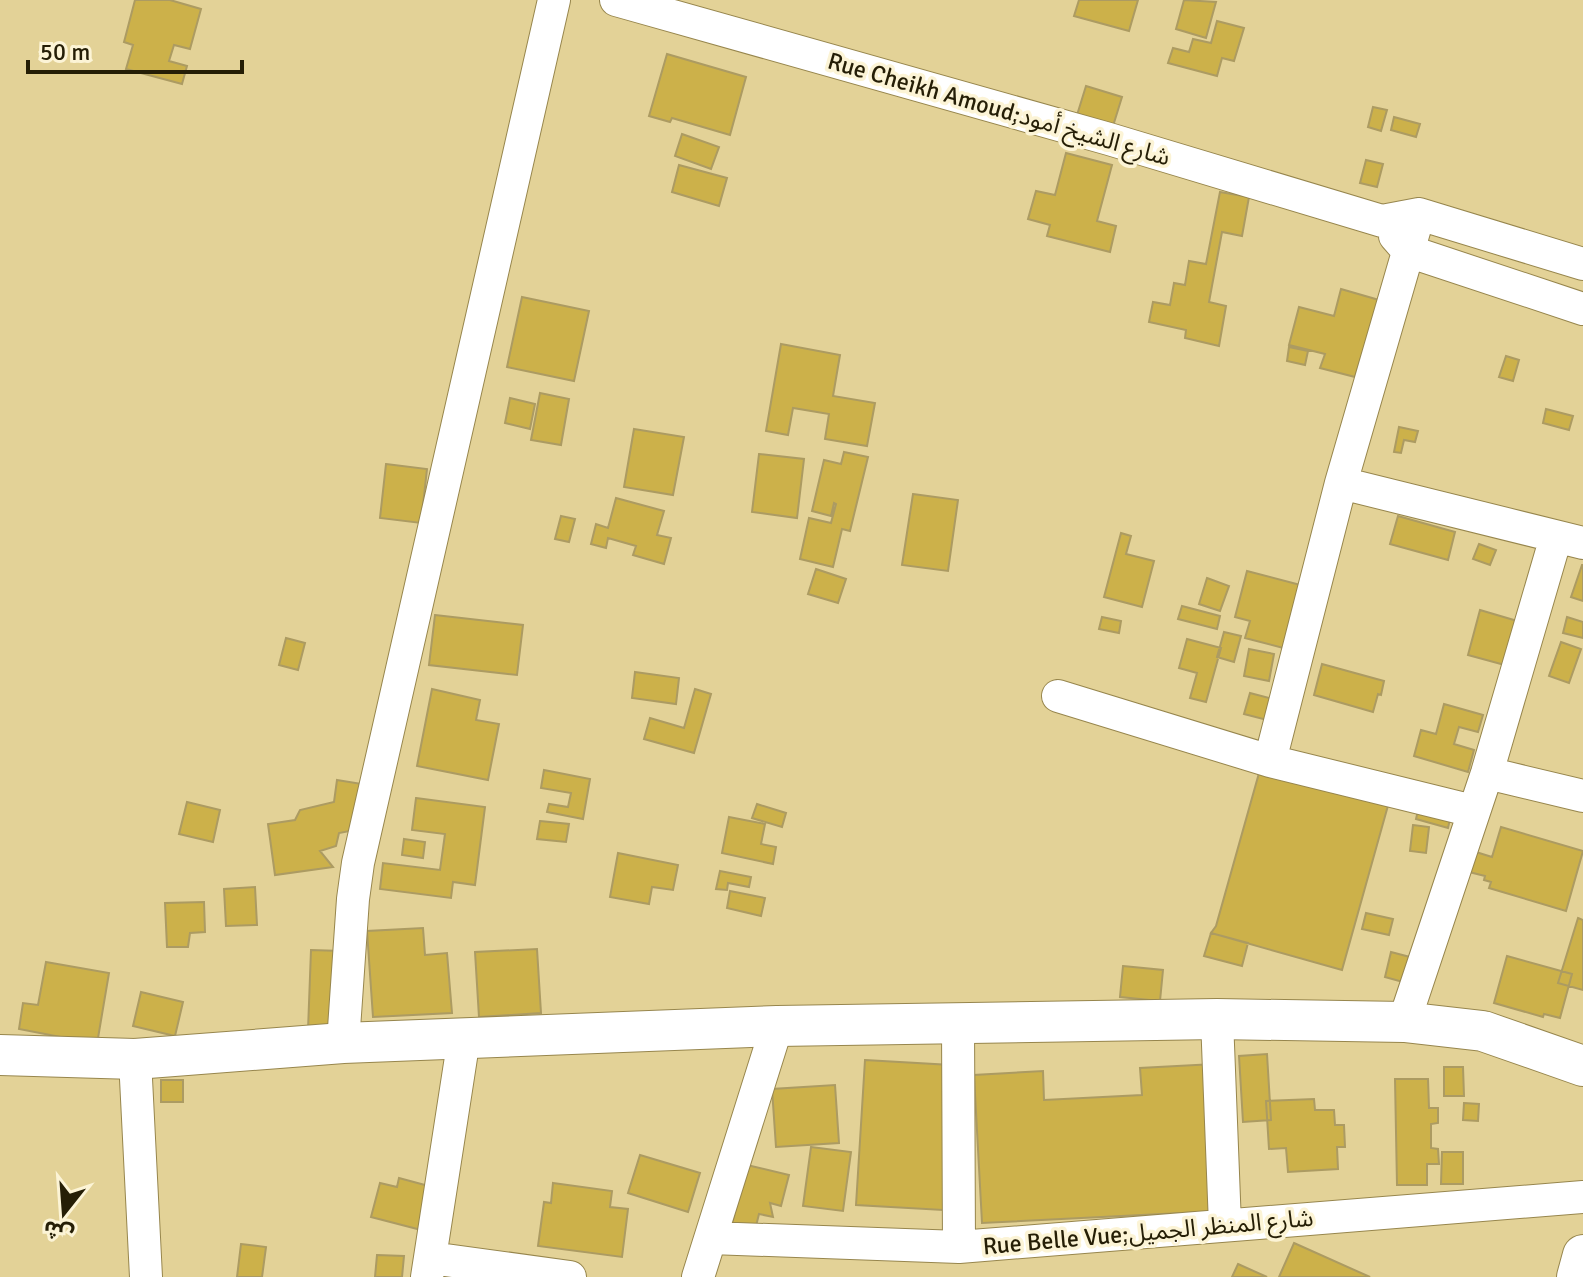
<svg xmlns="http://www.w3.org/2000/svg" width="1583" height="1277" font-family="Signika,'Noto Sans Arabic',sans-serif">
<rect width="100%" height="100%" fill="#e3d297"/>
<path fill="#ccb14a" stroke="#ac9b62" stroke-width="2" d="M135,0H170L201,9L190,49L174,45L169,61L187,66L182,84L126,69L133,45L124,42Z
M1079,0H1138L1129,31L1074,16Z
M1184,0L1216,2L1206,38L1176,29Z
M1217,21L1244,28L1234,61L1222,58L1217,76L1168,63L1173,48L1189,52L1193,39L1211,43Z
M667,54L746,77L730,135L672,118L670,122L649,116Z
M1086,86L1122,97L1109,139L1073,128Z
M1373,107L1387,110L1381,131L1368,127Z
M1394,117L1420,124L1416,137L1391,130Z
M682,134L719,147L711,169L675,156Z
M1066,153L1112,165L1097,221L1116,226L1110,252L1047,236L1050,225L1028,219L1036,191L1055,195Z
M1366,160L1383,164L1377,187L1360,183Z
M679,165L727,178L719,206L672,192Z
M1220,192L1249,197L1242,236L1222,232L1209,302L1226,306L1219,346L1185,338L1186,330L1149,322L1153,302L1170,305L1174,283L1185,285L1189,261L1206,264Z
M1341,289L1379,300L1355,377L1320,368L1325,354L1289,345L1299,307L1334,316Z
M522,297L589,311L574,381L507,367Z
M781,344L840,355L833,396L875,403L867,446L825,439L829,414L793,408L788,435L766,431Z
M1289,347L1308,351L1305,365L1287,361Z
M1506,356L1519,360L1513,381L1499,377Z
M540,393L569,399L561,445L531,440Z
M510,398L535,404L530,429L505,423Z
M1546,409L1573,416L1569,430L1543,423Z
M1399,427L1418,431L1415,442L1404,440L1401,453L1394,452Z
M634,429L684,437L673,495L624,487Z
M844,452L868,457L850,531L842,529L833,567L800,559L809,518L831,523L836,504L834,503L831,516L812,511L824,460L841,464Z
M759,454L804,459L797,518L752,512Z
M386,464L427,469L421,523L380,518Z
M913,494L958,500L948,571L902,565Z
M616,498L664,511L657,535L671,538L664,564L633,555L636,546L608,538L606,548L591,544L596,524L608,528Z
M561,516L575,519L569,542L555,539Z
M1398,516L1455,532L1448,560L1390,544Z
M1121,533L1131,536L1126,554L1154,561L1142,607L1104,597Z
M1479,544L1496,550L1490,565L1473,559Z
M1582,565H1583V601L1571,597Z
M816,569L846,579L838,603L808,594Z
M1247,571L1308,587L1291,650L1245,638L1250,621L1235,617Z
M1207,578L1229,586L1220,611L1199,604Z
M1182,606L1220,616L1217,629L1178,619Z
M1480,610L1524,623L1512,667L1468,655Z
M435,615L523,625L517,675L429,665Z
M1102,617L1121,621L1119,633L1099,629Z
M1567,617L1583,622V638L1563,633Z
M1224,632L1241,636L1234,662L1217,657Z
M286,638L305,643L298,670L279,665Z
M1187,639L1221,648L1206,702L1190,698L1197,673L1179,668Z
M1561,642L1581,649L1569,683L1549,676Z
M1249,649L1274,654L1269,681L1244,676Z
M1322,664L1384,681L1381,695L1378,694L1373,712L1314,695Z
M635,672L679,678L676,704L632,698Z
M432,689L480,700L476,720L499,724L488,780L417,766Z
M695,689L711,694L694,753L644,739L650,718L684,728Z
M1250,693L1281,701L1275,722L1244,714Z
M1444,704L1483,715L1478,732L1459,727L1454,744L1474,750L1468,772L1414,756L1421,730L1436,734Z
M1261,766L1389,802L1342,970L1211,933L1216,926Z
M544,770L590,779L583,819L547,812L549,804L568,807L571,793L541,788Z
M337,780L362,784L355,830L339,833L336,846L320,851L333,867L275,875L268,824L295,820L300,810L334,802Z
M416,798L485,807L475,885L453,882L451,898L380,889L383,863L440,870L445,834L412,830Z
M187,802L220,810L213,842L179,834Z
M1420,802L1452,810L1448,828L1416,819Z
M757,804L786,813L782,827L752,818Z
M729,817L765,824L761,844L776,847L773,864L722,853Z
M540,821L569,824L566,842L537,839Z
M1413,825L1429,827L1426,853L1410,851Z
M1501,827L1583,851L1566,911L1489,888L1491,882L1484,880L1485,876L1469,872L1476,852L1492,857Z
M404,839L425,842L423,858L402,855Z
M618,853L678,865L673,890L652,887L649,904L610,897Z
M720,871L751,877L749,887L728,883L727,890L716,889Z
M255,887L257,925L226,926L224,889Z
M730,891L765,898L761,916L727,908Z
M204,902L205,932L190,933L188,947H167L165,903Z
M1366,913L1393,919L1389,935L1362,929Z
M1578,918L1583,920V990L1558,983Z
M423,928L425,955L447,953L452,1013L373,1017L367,931Z
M1211,933L1248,943L1242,966L1204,956Z
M537,949L541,1013L479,1017L475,952Z
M311,950L341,951L338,1031L308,1030Z
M1391,952L1410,957L1403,982L1385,977Z
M1507,956L1572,974L1560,1018L1544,1014L1543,1017L1494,1003Z
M46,962L109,973L97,1044L19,1029L23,1003L38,1005Z
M1123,966L1163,970L1160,1001L1120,997Z
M141,992L183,1002L175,1036L133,1026Z
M1267,1054L1271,1120L1243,1122L1239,1056Z
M865,1060L951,1065L943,1210L856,1205Z
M1214,1064L1222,1211L982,1223L974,1075L1043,1071L1044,1100L1142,1095L1140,1068Z
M1444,1067H1463L1464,1096H1444Z
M1395,1079H1428L1429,1108H1438V1123L1431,1124V1148L1438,1149L1439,1164H1427V1185H1397Z
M161,1080H183V1102H161Z
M835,1085L839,1143L776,1147L772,1089Z
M1314,1099L1315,1110H1334L1335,1125H1344L1345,1147H1337L1338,1169L1288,1172L1286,1148L1269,1149L1266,1101Z
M1464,1103L1479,1104L1478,1121L1463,1120Z
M811,1147L851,1152L843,1211L803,1206Z
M1442,1152H1463V1184H1441Z
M640,1155L700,1173L688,1212L628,1193Z
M747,1165L789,1175L781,1206L770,1203L773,1217L759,1214L755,1230L732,1224Z
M399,1178L436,1188L425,1231L371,1217L380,1183L397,1187Z
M553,1183L612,1191L610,1207L628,1209L622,1257L538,1246L544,1202L551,1203Z
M1294,1243L1370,1277H1279Z
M241,1244L266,1247L262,1277H237Z
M377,1255L404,1256L402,1277H375Z
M1238,1264L1267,1277H1232Z"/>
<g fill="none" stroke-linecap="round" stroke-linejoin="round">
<defs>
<path id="minor" d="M616,0L1109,139L1382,221L1419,214L1583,264
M1395,236L1408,251L1583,309
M1341,483L1583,543
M1058,696L1270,761L1473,811
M1270,761L1341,483L1419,214
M1487,773L1583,796
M1217,1019L1225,1225
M1404,1022L1487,773L1556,537
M958,1023L959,1247
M343,1043L353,899L358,863L554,0
M135,1059L146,1277
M711,1238L959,1247L1583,1197
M431,1258L570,1277
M427,1277L464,1038
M698,1277L777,1026"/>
<path id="tertiary" d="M0,1055L135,1059L343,1043L777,1026L1217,1019L1404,1022L1483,1031L1583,1066
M1577,1277L1583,1255"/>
</defs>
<use href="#minor" stroke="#97864d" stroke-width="34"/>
<use href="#tertiary" stroke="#97864d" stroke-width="42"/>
<use href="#minor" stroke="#fff" stroke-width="32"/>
<use href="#tertiary" stroke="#fff" stroke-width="40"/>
</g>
<g text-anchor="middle" stroke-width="7" stroke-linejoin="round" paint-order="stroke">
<g font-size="24" fill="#251e06" stroke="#fcf4d6">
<text transform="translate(999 109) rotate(16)" y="8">Rue Cheikh Amoud;شارع الشيخ أمود</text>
<text transform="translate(1148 1232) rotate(-5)" y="8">Rue Belle Vue;شارع المنظر الجميل</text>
</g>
</g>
<g transform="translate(64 1213) rotate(197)" stroke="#fcf4d6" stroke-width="6" paint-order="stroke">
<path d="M0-6L14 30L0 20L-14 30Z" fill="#251e06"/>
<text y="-12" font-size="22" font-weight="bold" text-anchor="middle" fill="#251e06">ش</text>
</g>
<path d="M28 60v12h214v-12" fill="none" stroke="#251e06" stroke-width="4"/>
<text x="40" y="60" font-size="24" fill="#251e06" stroke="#fcf4d6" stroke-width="6" paint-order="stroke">50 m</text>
</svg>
